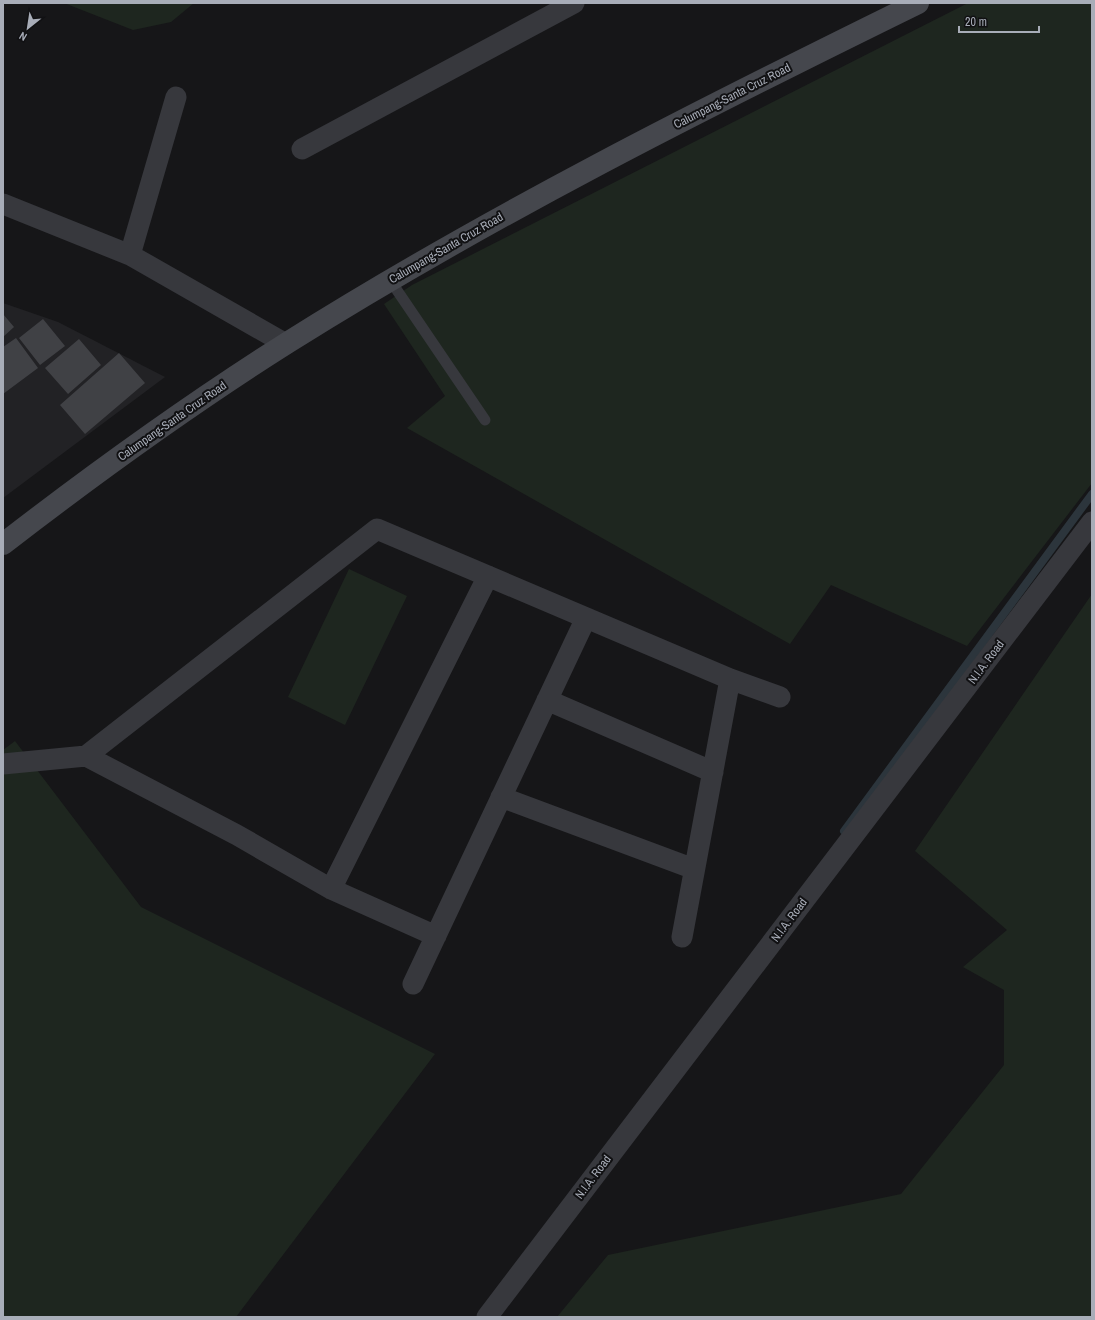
<svg xmlns="http://www.w3.org/2000/svg" width="1095" height="1320" font-family="'Archivo Narrow',sans-serif">
<rect width="100%" height="100%" fill="#161618"/>
<path fill="#222225" d="M3,303L58,322L165,377L3,498Z"/>
<path fill="#1e261f" d="M64,3H194L171,22L133,30Z
M968,3H1092V483L967,646L831,585L790,644L407,428L445,396L384,304L412,285Z
M349,569L407,596L345,725L288,697Z
M1092,594V1317H557L608,1255L901,1194L1004,1065V990L963,967L1007,930L915,851Z
M15,741L141,907L435,1054L236,1317H3V750Z"/>
<g fill="none" stroke-linecap="round" stroke-linejoin="round">
<path stroke="#2c353c" stroke-width="8" d="M844,831L1092,494"/>
</g>
<path fill="#404145" d="M3,314L14,327L3,337Z
M43,319L65,346L40,365L19,338Z
M16,338L38,368L3,394V347Z
M79,339L101,365L68,394L45,368Z
M119,353L145,383L85,434L60,405Z"/>
<g fill="none" stroke-linecap="round" stroke-linejoin="round">
<path stroke="#37383d" stroke-width="11" d="M390,280L485,420"/>
<path stroke="#37383d" stroke-width="21" d="M302,149L574,3
M3,204L130,255L286,344
M130,255L176,97
M547,700L713,772
M86,756L377,529L730,679L780,697
M3,764L86,756L237,835L331,889L436,936
M501,797L694,869
M331,889L488,576
M682,937L730,679
M413,984L586,618
M487,1317L1092,522"/>
<path stroke="#45474d" stroke-width="22" d="M3,544C95,473 189,405 287,343C489,216 704,108 918,3"/>
</g>
<g text-anchor="middle" stroke-width="4" stroke-linejoin="round" paint-order="stroke">
<g font-size="12" fill="#a8adb8" stroke="#111113">
<text transform="translate(732 96) rotate(-27)" y="4">Calumpang-Santa Cruz Road</text>
<text transform="translate(446 248) rotate(-30)" y="4">Calumpang-Santa Cruz Road</text>
<text transform="translate(172 421) rotate(-35)" y="4">Calumpang-Santa Cruz Road</text>
<text transform="translate(986 662) rotate(-53)" y="4">N.I.A. Road</text>
<text transform="translate(789 920) rotate(-53)" y="4">N.I.A. Road</text>
<text transform="translate(593 1177) rotate(-53)" y="4">N.I.A. Road</text>
</g>
</g>
<rect width="1095" height="1320" fill="none" stroke="#a8adb8" stroke-width="8"/>
<g transform="translate(28 28) rotate(210)" stroke="#111113" stroke-width="3" paint-order="stroke">
<path d="M0-3L7 15L0 10L-7 15Z" fill="#a8adb8"/>
<text y="-6" font-size="11" font-weight="bold" text-anchor="middle" fill="#a8adb8">N</text>
</g>
<path d="M959 26v6h80v-6" fill="none" stroke="#a8adb8" stroke-width="2"/>
<text x="965" y="26" font-size="12" fill="#a8adb8" stroke="#111113" stroke-width="3" paint-order="stroke">20 m</text>
</svg>
